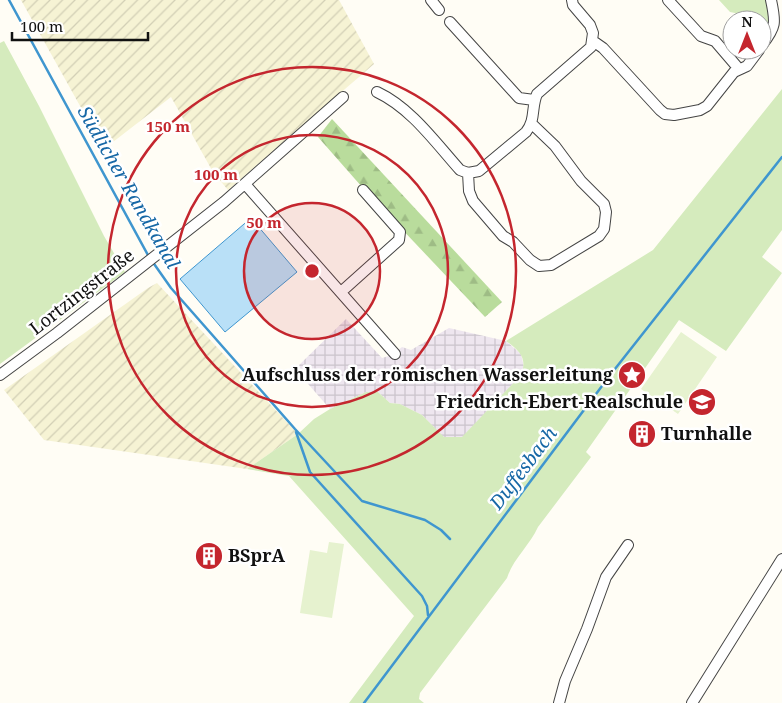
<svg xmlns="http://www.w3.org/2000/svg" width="782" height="703" font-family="'Noto Serif',serif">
<defs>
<pattern id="industrial-grid" width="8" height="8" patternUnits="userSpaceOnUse" patternTransform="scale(1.25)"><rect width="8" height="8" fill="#eee6ef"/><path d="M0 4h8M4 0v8" fill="none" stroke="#cbc4cc"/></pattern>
<pattern id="farmland-furrows" width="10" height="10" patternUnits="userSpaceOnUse" patternTransform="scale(1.25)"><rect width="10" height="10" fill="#f6f3d4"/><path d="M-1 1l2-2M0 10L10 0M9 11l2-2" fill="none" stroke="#d2cfb5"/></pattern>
<pattern id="forest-firs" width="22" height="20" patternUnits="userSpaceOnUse" patternTransform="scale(1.25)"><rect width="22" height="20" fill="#b9dc9c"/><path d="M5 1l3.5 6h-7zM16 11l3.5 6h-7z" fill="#9ebc85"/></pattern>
</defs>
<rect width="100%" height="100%" fill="#fffdf5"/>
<path fill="url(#industrial-grid)" d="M346,319L382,358L392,355L402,347L411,350L449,328L506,341L521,354L524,367L521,375L462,438H444L422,415L400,404L390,403L378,392H366L330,409L295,369Z"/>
<path fill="url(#farmland-furrows)" d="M21,0H339L374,64L228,190L213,172L171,97L104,149Z
M157,283L298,434L247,469L44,440L4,390L148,288Z"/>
<path fill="url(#forest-firs)" d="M332,119L502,302L485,317L362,187L318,137Z"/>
<path fill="#d5ebbd" d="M719,0H766C769,17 772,22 762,37V20H742L735,13L730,12Z
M4,41L39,106L104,236L125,272L0,364V43Z
M782,89V230L762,257L782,273L726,351L679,320L586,452L591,457L538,527C530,545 513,559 507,578L420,693L419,699L424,703H349L414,616L289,476L247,469L298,434L314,419L330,409L366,392H378L390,403L400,404L422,415L444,437H462L521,375C528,358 519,350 506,341L653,250Z"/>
<path fill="#e6f2cf" d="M681,332L717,357L678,414L641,389Z
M329,542L344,544L332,618L300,613L310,550L327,553Z"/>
<path fill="#b9e0f7" stroke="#3f96cf" d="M251,218L297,272L225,332L180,279Z"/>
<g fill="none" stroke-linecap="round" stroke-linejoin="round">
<path stroke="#3f96cf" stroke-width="2.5" d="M9,0L149,257
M152,261L171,288L295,429L362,501L425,520L441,530L450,539
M296,432L310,472L422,596L427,606L428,615
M364,703L611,374L782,157"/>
<defs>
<path id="minor" d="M431,0L439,10
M668,0L701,36L715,41L739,69
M450,22L519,98L534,100
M593,41L603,48L660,110L665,114L674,115L700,110L707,106L734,72L747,66L759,50
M762,45C776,27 776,23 771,0
M377,92C411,108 435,142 460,170L468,173L479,171L526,132C536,119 531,108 537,94L591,47L593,33L590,25L573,5L572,0
M468,173L469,191L473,201L503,236L513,242L530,260L539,266L551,265L599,236L604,229L605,221L606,212L604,204L581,181L555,146L532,124
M245,184L395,354
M341,292L399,240L400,232L363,190
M0,375L57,333L224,202L343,97
M559,703L565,681L587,629L606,577L628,545
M692,703L782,559"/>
</defs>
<use href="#minor" stroke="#444" stroke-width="12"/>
<use href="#minor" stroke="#fff" stroke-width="10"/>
</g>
<circle cx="312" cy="271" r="68" fill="#c4262e" fill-opacity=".12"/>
<g fill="none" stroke="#c4262e" stroke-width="2.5">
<circle cx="312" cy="271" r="68"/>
<circle cx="312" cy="271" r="136"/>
<circle cx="312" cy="271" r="204"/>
</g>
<defs>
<symbol id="sight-disc" viewBox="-11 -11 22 22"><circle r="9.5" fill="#c4262e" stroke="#fff"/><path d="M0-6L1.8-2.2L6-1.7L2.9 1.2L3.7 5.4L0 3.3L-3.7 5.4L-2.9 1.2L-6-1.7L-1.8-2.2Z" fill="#fff"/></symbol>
<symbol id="school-disc" viewBox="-11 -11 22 22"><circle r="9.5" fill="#c4262e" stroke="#fff"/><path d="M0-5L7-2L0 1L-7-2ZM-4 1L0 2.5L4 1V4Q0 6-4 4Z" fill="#fff"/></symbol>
<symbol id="building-disc" viewBox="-11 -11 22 22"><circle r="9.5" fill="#c4262e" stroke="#fff"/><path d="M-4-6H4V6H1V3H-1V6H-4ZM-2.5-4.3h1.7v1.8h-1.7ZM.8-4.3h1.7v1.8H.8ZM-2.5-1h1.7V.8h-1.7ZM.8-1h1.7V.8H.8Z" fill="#fff"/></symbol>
</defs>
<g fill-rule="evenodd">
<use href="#sight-disc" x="616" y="359" width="32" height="32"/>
<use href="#school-disc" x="686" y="386" width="32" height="32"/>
<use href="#building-disc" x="626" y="418" width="32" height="32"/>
<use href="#building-disc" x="193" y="540" width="32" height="32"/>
</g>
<g text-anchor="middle" stroke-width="5" stroke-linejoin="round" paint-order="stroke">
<g font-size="18" fill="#111" stroke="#fff">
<text transform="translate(82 292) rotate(-38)" y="6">Lortzingstraße</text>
</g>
<g font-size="18" font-weight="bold" fill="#111" stroke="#fff" text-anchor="end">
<text x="613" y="381">Aufschluss der römischen Wasserleitung</text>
<text x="683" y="408">Friedrich-Ebert-Realschule</text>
<text x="661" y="440" text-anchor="start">Turnhalle</text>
<text x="228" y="562" text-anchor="start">BSprA</text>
</g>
<g font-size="19" font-style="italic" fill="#1768a6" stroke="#fff">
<text transform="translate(129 187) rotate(60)" y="7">Südlicher Randkanal</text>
<text transform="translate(523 468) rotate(-53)" y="7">Duffesbach</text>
</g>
</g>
<circle cx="312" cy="271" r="8" fill="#c4262e" stroke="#fff" stroke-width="2.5"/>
<g font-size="15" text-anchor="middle" font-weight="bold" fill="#c4262e" stroke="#fff" stroke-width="5" stroke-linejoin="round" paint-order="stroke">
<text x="168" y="132">150 m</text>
<text x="216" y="180">100 m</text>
<text x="264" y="228">50 m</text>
</g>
<g transform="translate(747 35)"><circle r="24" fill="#ffffff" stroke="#a0a0a0"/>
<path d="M0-4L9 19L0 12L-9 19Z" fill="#c4262e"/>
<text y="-8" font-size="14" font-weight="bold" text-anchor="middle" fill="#111111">N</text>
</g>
<path d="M12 32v8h136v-8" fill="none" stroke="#111111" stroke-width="2.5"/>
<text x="20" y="32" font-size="15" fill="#111111" stroke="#ffffff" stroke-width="4" paint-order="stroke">100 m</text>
</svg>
